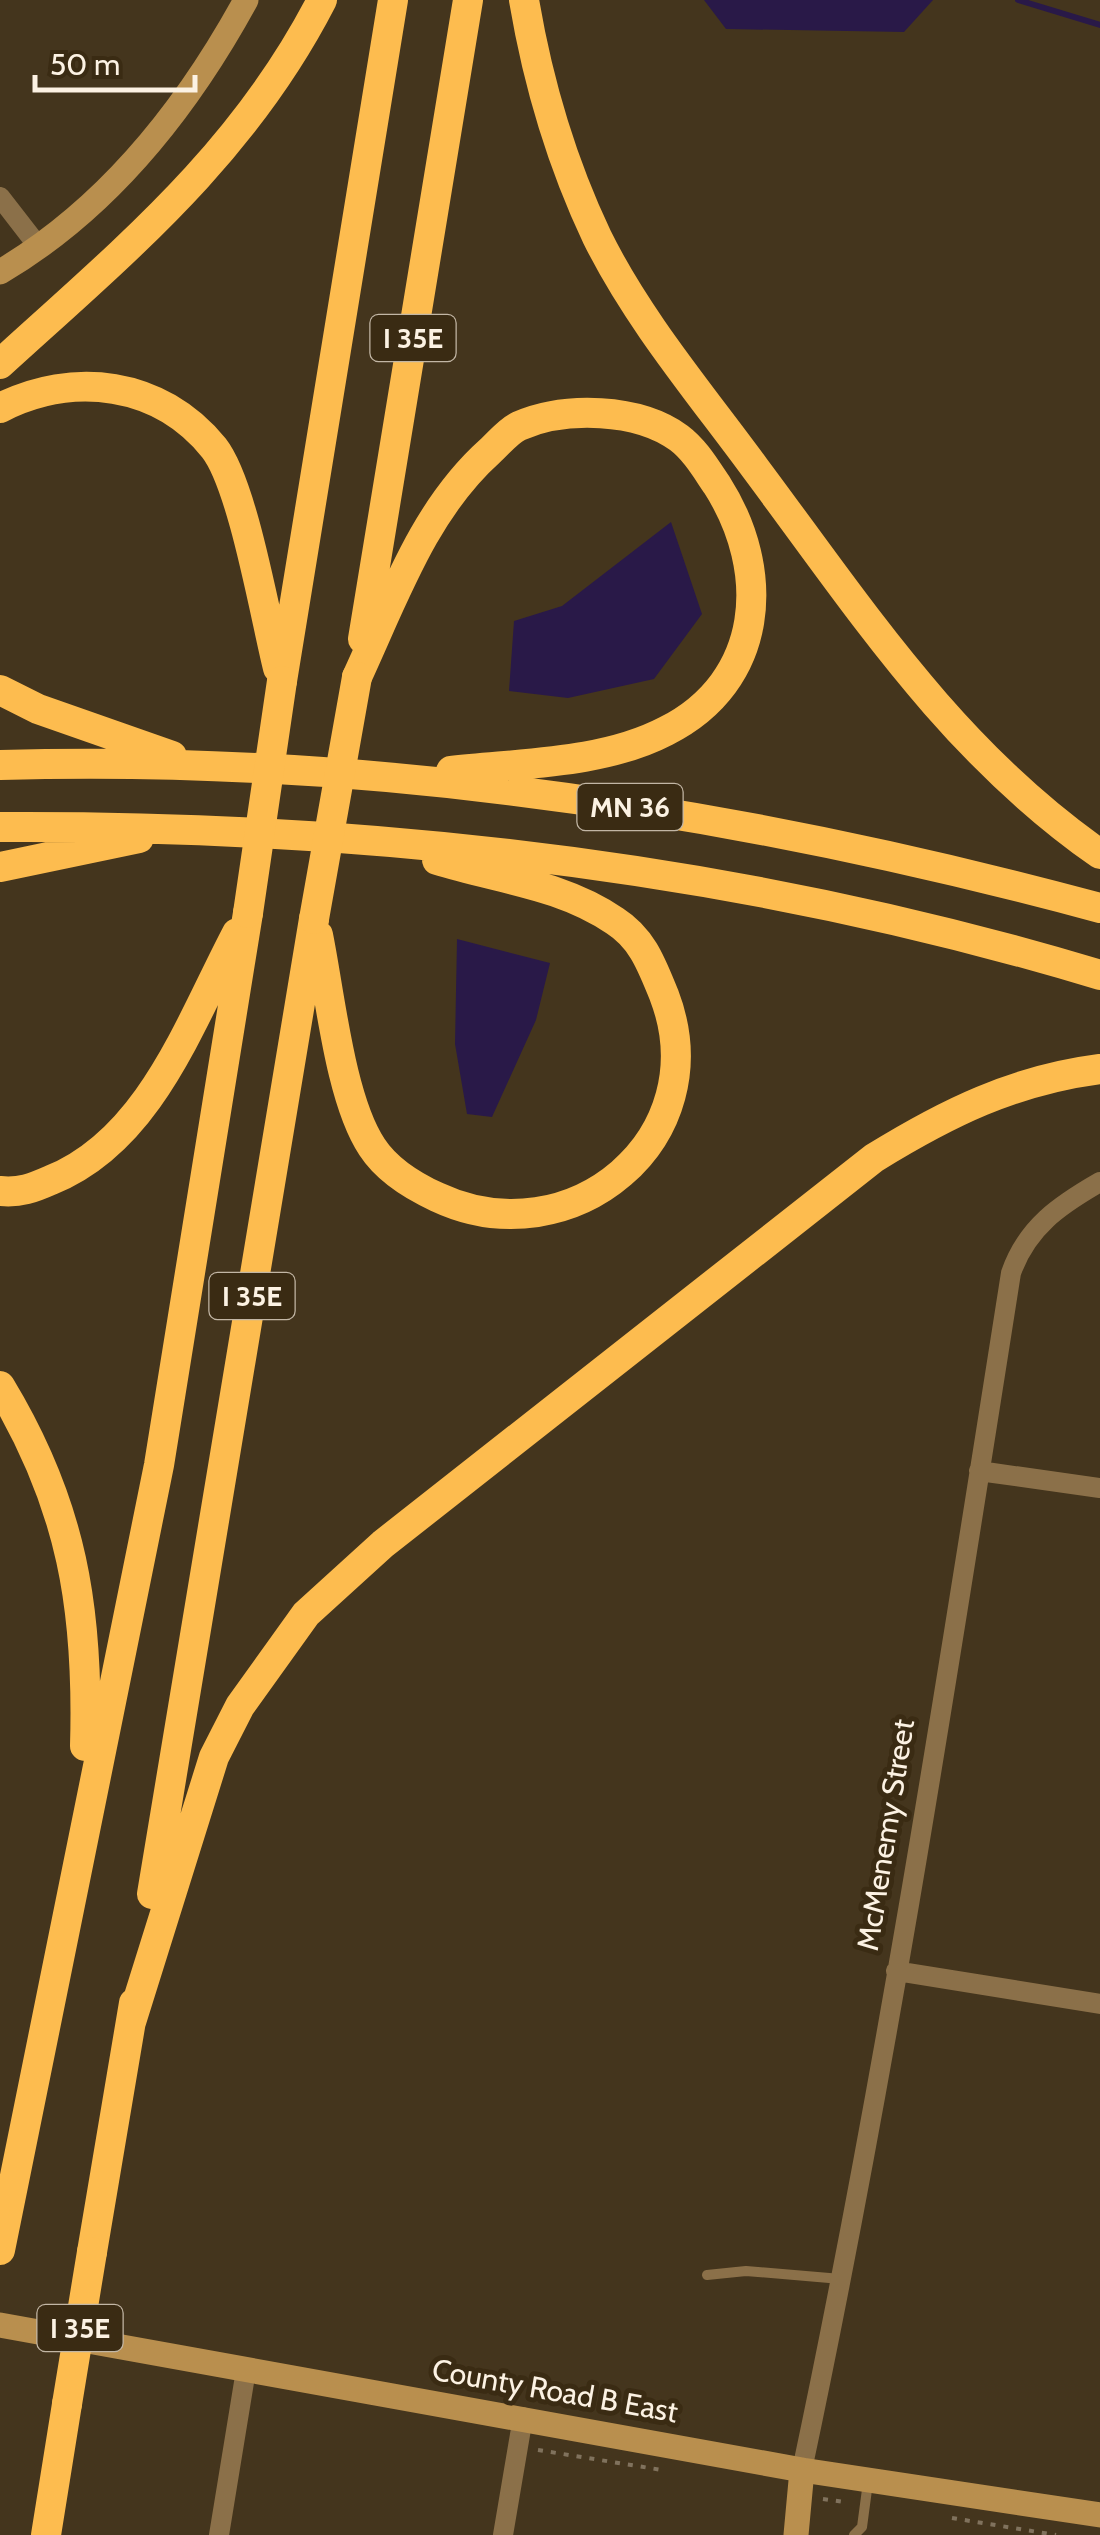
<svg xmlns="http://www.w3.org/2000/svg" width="1100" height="2535" font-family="Cabin,sans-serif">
<rect width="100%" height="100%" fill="#44351d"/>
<path fill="#291948" d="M704,0H933L904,32L726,29Z
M671,522L702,614L654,679L568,698L509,691L514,621L562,606Z
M457,939L550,963L536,1020L492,1117L467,1114L455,1044Z"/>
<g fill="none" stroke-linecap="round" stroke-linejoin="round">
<path stroke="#291948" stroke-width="6" d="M1018,0L1100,25"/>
<path stroke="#80725d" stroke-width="4" stroke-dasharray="5 8" stroke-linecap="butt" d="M538,2450L662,2470
M823,2499L844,2502
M952,2518L1056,2535"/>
<path stroke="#8b7049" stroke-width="10" d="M707,2275L746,2271L841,2279
M854,2535L862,2527L868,2482"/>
<path stroke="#8b7049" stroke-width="20" d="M0,197L38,246
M979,1471L1100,1488
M896,1971L1100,2004
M802,2470C886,2074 948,1673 1011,1273C1027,1227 1060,1205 1100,1182
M219,2535L246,2370
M503,2535L523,2417"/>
<path stroke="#b98f4e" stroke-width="25" d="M0,272C107,209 187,108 246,0
M0,2325L802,2470L1100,2515
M796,2535L802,2470"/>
<path stroke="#fdbc4f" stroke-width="30" d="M524,0C538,83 561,161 597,237C638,320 700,393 755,468C861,610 952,751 1100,854
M0,364C125,250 243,154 322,0
M0,408C73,371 160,381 214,448C243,485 265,616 278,668
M363,639L468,0
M357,677C394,597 424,510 490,451C499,443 508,431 519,426C565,406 638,408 679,438C695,450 706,469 717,485C772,571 765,681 666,731C603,764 520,763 451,771
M282,681L393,0
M0,690L38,709L172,756
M0,765C372,754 741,811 1100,908
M0,827C371,825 744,867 1100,975
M0,867L139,838
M318,935C330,994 340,1099 372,1147C387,1170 413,1186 437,1197C571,1260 719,1138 664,995C652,966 643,939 615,921C561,884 498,879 437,860
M0,1191C20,1193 33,1188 51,1180C150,1140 190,1022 237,933
M0,1386C72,1505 89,1609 85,1746
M152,1894L314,919
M131,2022L214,1757L240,1706L306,1614L383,1544L874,1158C947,1113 1014,1080 1100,1069
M0,2250L159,1465L248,913
M92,2252L134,2003
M46,2535L67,2404"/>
<path stroke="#fdbc4f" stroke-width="30" d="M248,913L282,681
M314,919L357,677
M67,2404L92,2252"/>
</g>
<g text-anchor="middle" stroke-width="10" stroke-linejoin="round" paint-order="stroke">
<g fill="#3a2b13" stroke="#c2b6a5" stroke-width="2.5">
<rect x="370.5" y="315" width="85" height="46" rx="8"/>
<rect x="577.5" y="784" width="105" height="46" rx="8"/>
<rect x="209.5" y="1273" width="85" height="46" rx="8"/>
<rect x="37.5" y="2305" width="85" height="46" rx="8"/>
</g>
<g font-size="28" font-weight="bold" fill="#fcf2e3">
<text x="413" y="348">I 35E</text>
<text x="630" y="817">MN 36</text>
<text x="252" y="1306">I 35E</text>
<text x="80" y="2338">I 35E</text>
</g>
<g font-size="30" fill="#fcf2e3" stroke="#3a2b13">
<text transform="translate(886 1835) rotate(-81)" y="10">McMenemy Street</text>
<text transform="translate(555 2391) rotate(10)" y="10">County Road B East</text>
</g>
</g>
<path d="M35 75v15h160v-15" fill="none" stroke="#fcf2e3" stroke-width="5"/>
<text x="50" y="75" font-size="30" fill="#fcf2e3" stroke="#3a2b13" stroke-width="8" paint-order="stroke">50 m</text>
</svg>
